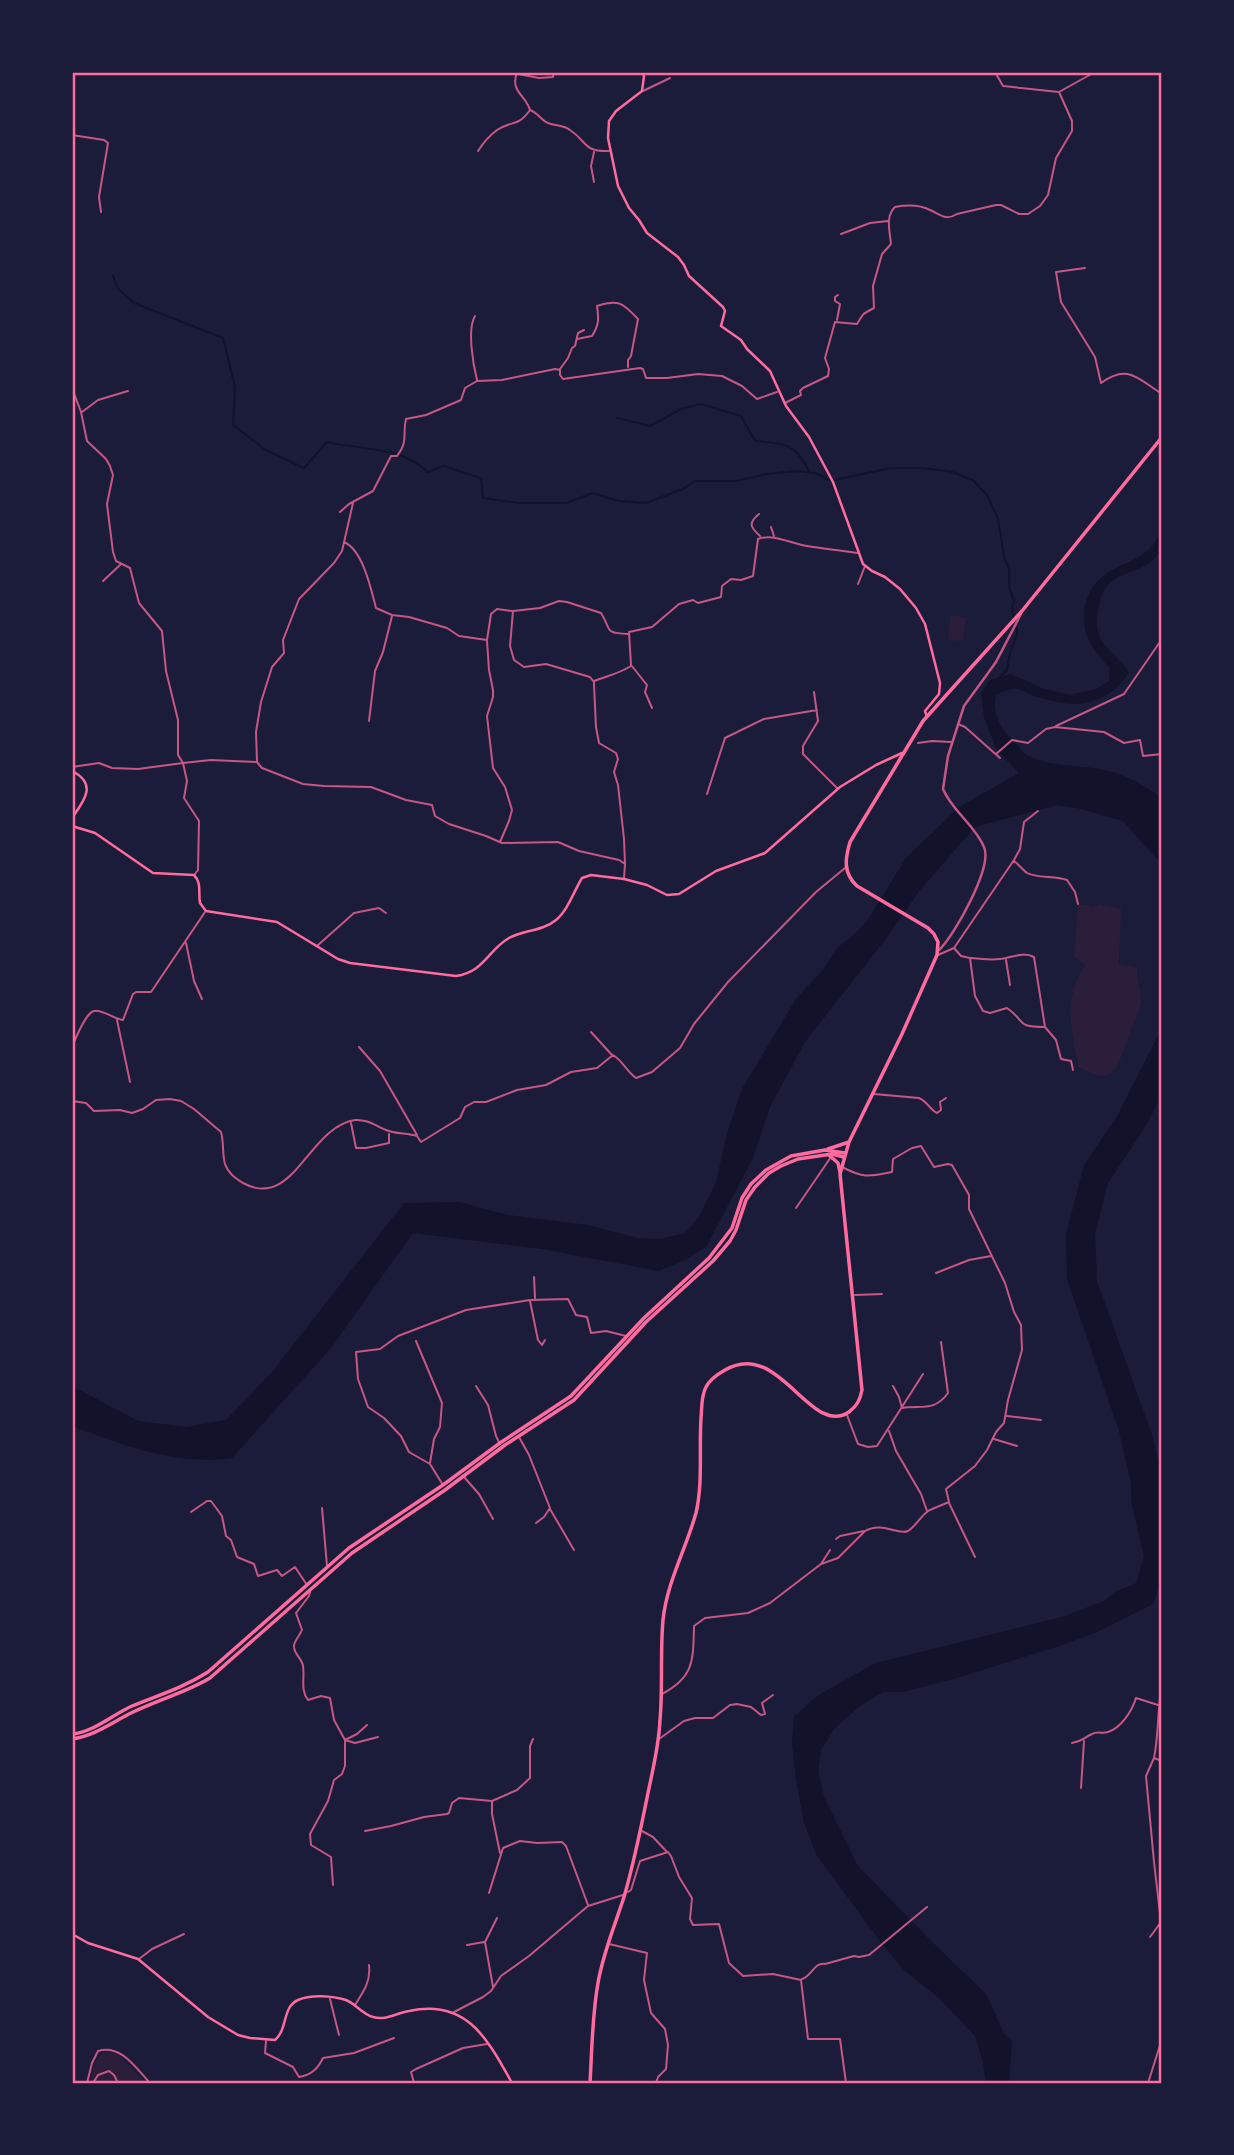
<svg xmlns="http://www.w3.org/2000/svg" width="1234" height="2155" font-family="'Source Sans 3',sans-serif">
<rect width="100%" height="100%" fill="#1b1b3a"/>
<path fill="#2a1e3b" d="M950,615L966,618L963,641L948,640Z
M1078,904L1087,905L1093,908L1099,904L1121,909L1119,964L1137,968C1136,981 1142,990 1141,1001C1140,1012 1134,1022 1130,1032C1118,1064 1117,1091 1078,1066C1071,1028 1063,999 1085,965L1074,956Z
M108,2051L117,2054L146,2083H90C93,2070 93,2056 108,2051Z"/>
<path fill="#12122b" d="M1162,525C1162,533 1165,546 1160,552C1137,583 1105,562 1098,612C1096,621 1096,631 1101,639C1108,652 1121,659 1129,672C1118,693 1093,705 1070,704C1059,703 1048,699 1037,697C1030,695 1024,690 1017,689C1009,688 1003,692 996,695C993,707 996,715 1001,726C1005,734 1009,736 1015,742C1019,746 1021,751 1025,754C1045,767 1081,765 1104,770C1126,774 1145,786 1162,798V865L1123,821L1077,808L1057,805L975,827L920,890L888,936L805,1042L770,1107L753,1158L706,1247L685,1260L659,1271L542,1249L413,1233L331,1348L232,1458C177,1466 122,1445 72,1426V1386L138,1421L186,1427L226,1420L272,1372L404,1203L459,1202L508,1215L588,1225L637,1238L660,1239L685,1233L699,1217L716,1182L727,1134L742,1089L796,999L822,971L836,949L860,929L871,915L906,858L958,808L1019,773L996,749L984,717L981,693L990,680L1011,674L1042,688L1070,695L1096,689L1109,681L1110,669C1103,660 1092,649 1088,638C1079,618 1085,591 1102,577C1124,559 1154,561 1162,525Z
M1162,1028V1096L1142,1132L1108,1183L1095,1234L1097,1281L1152,1435L1162,1474V1578L1153,1604L1095,1633L1059,1646L957,1678L902,1692H883L861,1705L835,1728L821,1750L818,1771L824,1797L858,1866L930,1940L987,1995L1003,2032L1012,2041L1009,2083H986L983,2062L975,2036L940,1999L904,1970L880,1941L817,1856L804,1823L796,1779L792,1743L794,1717L817,1696L876,1663L1062,1617L1104,1601L1115,1592L1136,1583L1144,1557L1131,1500V1483L1119,1431L1067,1279L1066,1235L1084,1165L1117,1116Z"/>
<g fill="none" stroke-linecap="round" stroke-linejoin="round">
<path stroke="#12122b" stroke-width="2" d="M113,276L118,289L134,303L223,338L235,387L233,425L266,450L304,468L327,442C364,451 399,445 428,472L444,466L481,478L483,498L519,503H567L592,493L619,501L646,503L683,489L695,481H736L766,474L797,471L815,473L829,480
M617,418L650,426L681,409L701,404L741,416L755,441C786,444 795,442 810,473
M834,480L891,468H920L949,471L973,480L987,495L998,519L1004,556L1009,570V587L1014,601L1012,608L1014,620
M999,678L1007,670L1010,653L1017,634V628"/>
<path stroke="#c65784" stroke-width="2" d="M93,2083L98,2075L109,2071L114,2075L118,2083"/>
<path stroke="#c65784" stroke-width="2" d="M517,72C510,92 525,94 530,110C538,113 541,120 548,123C555,126 564,125 570,130C588,142 583,152 609,151
M995,72L1003,86L1059,92L1095,72
M518,74L539,78L553,77L554,72
M643,91L670,78
M72,135L104,140L108,143L99,197L101,212
M478,151C483,143 489,136 497,130C513,120 518,127 530,110
M594,182L591,166L594,152
M841,234L870,223L888,221
M1085,268L1056,272L1061,302L1095,357L1101,383C1128,363 1138,379 1162,394
M475,316C467,329 473,364 477,380
M837,320L840,304L835,301V297L838,295
M577,339L592,336C599,325 599,319 597,306C619,299 623,303 638,319L631,356L628,360V367
M560,369L568,358L572,348L575,346L578,333L584,330
M72,388L81,412L87,441L106,459L110,466L113,475L107,504L113,552L116,561L130,568L139,603L162,631L166,671L178,720V755L183,763L138,769L112,768L99,763L72,767
M785,403L801,395L800,391L803,388L828,376L829,369L825,358L835,322L857,324C864,312 863,314 874,308L873,286L882,254L891,244C890,232 885,216 895,207C906,205 920,205 930,210C941,215 946,221 957,214L996,205H1001L1019,214H1028L1040,206L1048,195L1056,158L1072,131V121L1059,92
M82,412L98,400L128,391
M353,503L342,551L334,563L299,599L283,640L284,653L272,667L261,702L256,732L257,762L262,768L303,784L324,786L371,787L406,800L432,805L435,816L449,824L486,836L502,843L558,842L579,851L619,860L625,864L624,878
M340,512L349,504L373,491L391,456H397C409,440 402,435 406,419L426,415L461,400L465,388L477,381L502,380L555,369L560,370V375L563,379L640,368L643,369L646,378H667L698,374L722,376L742,386L757,399L777,392
M759,514C748,523 750,527 760,536
M771,527L774,536
M344,542C363,550 371,589 376,608L392,615L409,617L447,628L459,636L487,640L491,614L497,609L512,611
M103,581L120,565
M858,584L865,566
M487,641L489,670L493,690V697L487,716L493,768L505,787L512,810L509,821L500,842
M594,682L590,677L546,664L524,667L514,660L510,646L513,611L540,608L559,601L567,602L601,613C612,630 603,633 628,634
M814,692L818,721L803,746V754L837,788
M652,708L645,692L647,685L631,665L629,632L652,627L679,604L693,600L698,603L721,597L722,586L731,579L741,580L753,576L758,539C774,533 791,544 807,546C824,549 841,550 857,553
M369,721L375,671L383,652L392,616
M958,724L965,727L1000,758
M1056,726L1124,694L1162,639
M918,743L932,741L951,742
M996,754L1012,740L1028,743L1046,729L1055,727L1104,732L1124,743L1140,740L1143,756L1162,754
M707,794L725,738L764,719L817,710
M1014,861C1018,864 1023,870 1027,873C1036,878 1056,876 1067,880L1075,892L1078,904
M625,864L624,839L618,785L614,772L618,759L616,753L599,743L596,727L594,685V681C607,676 618,674 631,666
M195,874L198,870L199,821L184,798L187,781L183,763L211,760L256,762
M186,943L194,981L202,999
M317,946L354,913L379,908L386,913
M954,948L961,956L970,958L975,996L983,1011L990,1013L1007,1008C1027,1022 1015,1027 1045,1027L1056,1040L1061,1059L1071,1061L1073,1070
M938,955L954,948L1014,860L1020,849L1024,822L1038,811
M971,958C980,959 991,960 1000,959C1012,958 1022,951 1034,957L1045,1027
M1006,960L1010,985
M117,1020L130,1082
M591,1032L612,1055
M72,1046C76,1039 85,1013 94,1011C102,1009 114,1019 123,1020L133,994L136,992H151L205,912
M359,1047L380,1071L417,1135
M874,1094L919,1098C927,1101 931,1111 937,1113L941,1110L940,1102L946,1098
M72,1101L86,1103L94,1111L120,1110L132,1113L143,1109L156,1100L170,1099L181,1101L194,1109L221,1132C224,1142 222,1153 225,1164C228,1173 235,1178 243,1183C294,1211 308,1127 355,1120C367,1119 376,1126 386,1130C395,1134 407,1133 417,1136L421,1142L460,1118L465,1107L474,1102H486L517,1090L546,1085L571,1072L597,1068L613,1055C622,1060 627,1072 636,1078L652,1072L680,1048L694,1024L728,982L816,892L845,868
M351,1123L356,1148H366L389,1143V1134
M796,1208L831,1157
M936,1273L969,1260L991,1256
M534,1277L535,1298
M855,1295L882,1294
M530,1301L538,1340L542,1345L545,1340
M416,1341L442,1403L440,1427L434,1439L430,1463
M476,1386L488,1405L496,1436L499,1442
M893,1386L899,1397L902,1408C922,1405 934,1412 948,1393L941,1342
M847,1415L858,1444L868,1447L877,1446L923,1374
M1007,1416L1041,1420
M889,1431L896,1451L921,1494L927,1511
M519,1437L529,1455L550,1508L544,1517L536,1523
M994,1439L1017,1446
M464,1477L479,1494L493,1519
M443,1485L430,1464L409,1452L401,1436L384,1418L368,1407L358,1379L356,1352L380,1349L398,1336L466,1310L530,1300L568,1299L576,1315L587,1317L591,1333L606,1331L626,1336
M949,1503L975,1557
M322,1508L327,1566
M550,1509L574,1550
M191,1512L207,1501H211L222,1516L226,1536L231,1540L237,1557L254,1564L258,1576L277,1570L282,1576L295,1567L307,1585
M836,1539L840,1536L864,1531
M821,1564L830,1550
M310,1592L309,1596L296,1613L302,1630C300,1635 295,1640 294,1645C293,1654 302,1658 303,1666C305,1678 300,1690 308,1700L321,1696L330,1698L334,1720L345,1740V1766L342,1774L334,1780L328,1801L310,1834L311,1845L331,1857L333,1885
M1162,1649V1652
M1162,1687C1157,1710 1159,1734 1154,1758L1162,1761
M662,1694C695,1677 693,1659 694,1626L705,1618L748,1613L770,1603L821,1564L838,1558L865,1531C883,1521 898,1536 908,1531C916,1526 920,1517 928,1511C934,1508 942,1505 949,1502L946,1489L975,1466L987,1450L996,1432L1004,1423L1008,1400L1022,1350L1021,1325L1014,1312L1005,1283L969,1209V1195L952,1165L948,1164L934,1167L921,1146L912,1148L893,1159L892,1172C868,1177 863,1178 842,1167
M367,1725L357,1734L345,1740L355,1743L378,1737
M659,1739L684,1721L695,1718H713L730,1705L737,1704L751,1707L761,1715L765,1714L762,1703L773,1695
M1072,1743C1083,1741 1083,1738 1092,1734C1097,1731 1103,1734 1108,1732C1121,1728 1132,1711 1136,1698L1158,1705
M1154,1758L1146,1776L1154,1862L1161,1922
M1081,1788L1084,1741
M365,1831L391,1826L424,1817L447,1814L449,1813L452,1803L459,1798L492,1801
M642,1831L653,1837L667,1852
M500,1853L492,1814V1801L517,1790L530,1778V1746L533,1739
M628,1892L631,1890L640,1861L668,1852L671,1856L679,1877L692,1898L690,1919L693,1925L719,1924L729,1963L743,1976L773,1974L801,1980L808,2039H840L846,2083
M489,1893L503,1848L520,1841L537,1843L562,1842L566,1846L588,1905
M1150,1937L1161,1922
M609,1944L647,1953L644,1980L651,2013L665,2029L668,2045L666,2069L658,2077L656,2083
M467,1945L484,1942
M139,1959L152,1949L184,1934
M802,1979C812,1976 814,1962 825,1964L854,1956L859,1957L869,1955L927,1907
M493,1987L485,1942L497,1918
M330,1999L339,2035
M355,2005C364,1991 371,1981 369,1965
M454,2012L483,1997L491,1991L501,1976L529,1956L588,1906L623,1895
M266,2041L265,2053L293,2067L299,2077C312,2075 318,2068 323,2058L354,2053L394,2038
M87,2083L92,2063L98,2051C121,2044 136,2068 150,2083
M414,2083L411,2072L416,2069L463,2048L487,2044
M1148,2083L1162,2039"/>
<path stroke="#c65784" stroke-width="2.5" d="M939,950C954,936 993,867 984,847C975,825 952,811 943,789L948,756L964,706L996,662L1021,614"/>
<path stroke="#ff6b9d" stroke-width="2.5" d="M642,72L644,76L642,91L616,111L609,121L608,138L618,186L629,208L639,220L647,233L678,257L684,265L689,276L723,307L725,311L721,326L741,340L747,349L770,371L786,406L809,437L833,482L863,564L872,571L885,577L900,589L916,608L925,624L940,683L939,694L925,711L927,717
M72,771C98,784 84,801 72,818
M72,826L95,833L153,873L194,875C202,883 198,893 200,903L206,911L277,922L338,959L350,963L456,976C484,972 488,950 509,938C524,930 543,931 556,920C568,910 574,891 582,878L591,875L624,879L647,885L667,895L679,894L716,871L765,853L840,787L876,765L902,753
M72,1934L88,1943L138,1959L208,2017L238,2035L250,2038L275,2040C288,2029 282,2007 298,2000C311,1994 333,1996 346,2000C356,2004 362,2014 373,2017C386,2021 396,2013 409,2011C467,1998 488,2040 512,2083"/>
<path stroke="#ff6b9d" stroke-width="3.5" d="M828,1149L849,1142
M830,1156L838,1163L840,1172
M72,1734C94,1732 112,1715 132,1706C159,1695 183,1688 208,1672L349,1548L443,1485L500,1443L571,1396L644,1318L709,1258L732,1228L742,1198L751,1184L766,1170L791,1156L825,1150L845,1153
M72,1739C94,1736 111,1723 131,1713C157,1700 185,1693 210,1678L352,1553L445,1490L505,1445L574,1400L646,1322L713,1261L730,1241L736,1230L746,1200L755,1187L769,1173L781,1166L798,1159L832,1154L844,1157
M590,2083C592,2050 592,2016 598,1983C603,1953 615,1925 624,1897C634,1863 641,1828 648,1793C653,1769 659,1745 660,1720C663,1687 660,1653 663,1620C667,1582 686,1549 696,1513C703,1483 699,1449 701,1418C702,1408 701,1396 706,1387C710,1379 718,1374 725,1370C779,1338 810,1438 849,1412C857,1406 860,1400 862,1390L840,1174L849,1142L902,1034L937,955L938,942L934,934L928,928L857,886C843,873 845,859 850,842L923,721L1022,611L1162,437"/>
</g>
<rect width="1234" height="2155" fill="none" stroke="#1b1b3a" stroke-width="147"/>
<rect x="74" y="74" width="1086" height="2008" fill="none" stroke="#ff6b9d" stroke-width="2.5"/>
</svg>
